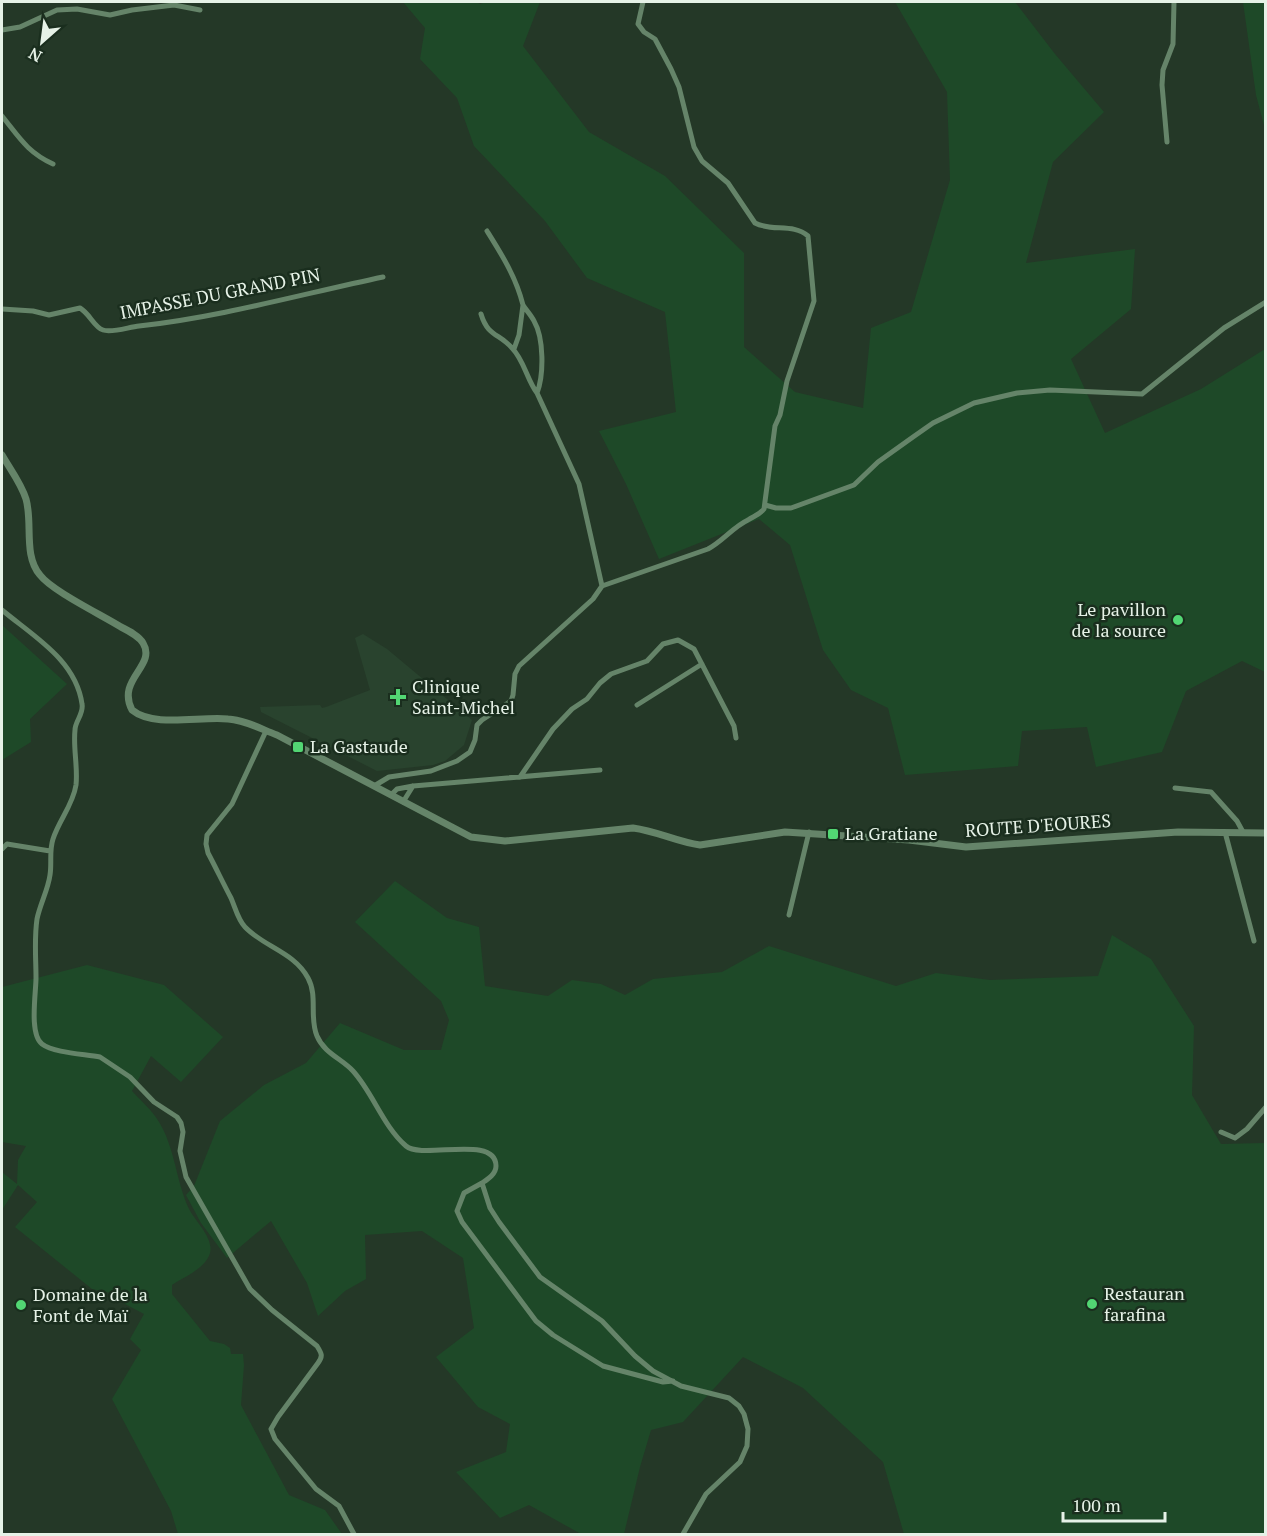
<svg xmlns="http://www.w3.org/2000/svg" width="1267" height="1536" font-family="'PT Serif',serif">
<rect width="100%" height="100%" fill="#243827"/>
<path fill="#29432e" d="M363,634L387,649L472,720L464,745L445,761L433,765L377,771L261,712L260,707L320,705L322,708L326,707L370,690L355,638Z"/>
<path fill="#1e4928" d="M403,2H477L480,4L485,2H540L523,46L589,132L665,176L744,253V347L795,392L863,408L871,328L911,312L950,180L947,92L895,2H1015L1055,54L1104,112L1053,162L1026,263L1135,249L1131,309L1071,359L1105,433L1201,389L1265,349V672L1242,661L1186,691L1162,752L1096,767L1087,727L1022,731L1018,766L905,775L888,708L851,690L823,650L790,545L759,519L659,559L626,484L599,431L676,412L665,312L587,278L545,221L474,146L457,98L420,59L425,28Z
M1243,2H1265V129L1256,95Z
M2,625L67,684L30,719L31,742L2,760Z
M395,881L447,918L479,927L485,986L548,996L572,980L601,984L625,995L653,979L722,972L769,946L896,986L936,973L990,980L1098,976L1112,935L1151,959L1194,1026L1192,1095L1221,1144L1265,1143V1534H904L883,1462L803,1388L743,1357L683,1422L651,1430L640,1467L624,1534H581L529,1505L500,1518L456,1472L506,1452L510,1424L478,1407L436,1357L474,1328L463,1258L422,1231L365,1235L366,1279L345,1291L318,1316L307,1283L271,1221L227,1258L201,1223L186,1195L194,1186L220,1121L264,1085L306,1063L340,1023L404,1050H441L449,1020L441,1001L355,922Z
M87,965L164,985L223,1037L181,1082L151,1056L132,1091C141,1101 153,1111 159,1122C175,1148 176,1181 189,1209C195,1221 214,1238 210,1253C206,1268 184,1277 172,1285V1294L210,1341L224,1344L230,1348L231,1354H243L244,1365L241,1405L289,1495L325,1510L342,1534H178L171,1511L112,1399L141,1350L130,1339L144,1314L123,1303L129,1297L92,1289L15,1227L37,1202L18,1185L2,1210V1172L17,1184L18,1160L26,1146L2,1142V987Z"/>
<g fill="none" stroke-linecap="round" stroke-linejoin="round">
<path stroke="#658469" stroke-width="5" d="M2,30L20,27L57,10L77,9L110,15L132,10L174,5L200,10
M2,116C19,137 27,152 53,164
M1167,142L1162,85L1163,70L1173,44L1174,2
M487,231C502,255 516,277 523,305
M2,309L33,311L49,315L80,308C90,314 94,327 103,330C112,333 129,327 139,326C221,317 302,294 383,277
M481,314C488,337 499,333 512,348C524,360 527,380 537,393
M765,505L776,508H791L854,485L878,462L913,437L933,423L974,403L1017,393L1050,390L1142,394L1224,328L1266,302
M602,586L708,549C723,541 733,527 748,520C754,516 759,515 764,509L775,426L780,415L787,381L814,301L808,236C793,223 772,232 755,223L728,183L702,161L694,147L679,87L671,69L655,39L644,32L638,24L643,2
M2,610C33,636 76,660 82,704C84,714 75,721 75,730C73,748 78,767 76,785C73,805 59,820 53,839C49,851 52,863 50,875C48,890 40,904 37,919C34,939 36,958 36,978C36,993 29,1034 42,1044C54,1053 85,1054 100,1057L130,1077L154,1102L177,1117L181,1123L183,1132L180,1151L186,1177L250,1289L272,1310L317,1346C322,1354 323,1356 318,1363L278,1417L271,1429L275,1439L316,1489L339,1506L354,1534
M637,705L702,664
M266,731L232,804L207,835L206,844L208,853C216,868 223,883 231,898C235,907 238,920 245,927C264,947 294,952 308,978C318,996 309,1018 317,1036C324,1053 342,1059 353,1071C373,1093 383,1126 406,1146C422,1160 496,1134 496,1166C496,1174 488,1179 482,1183L490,1208L499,1222L540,1277L602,1321L635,1356L653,1371L681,1386L729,1398L739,1406L744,1414L748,1429L747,1446L740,1462L706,1494L683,1534
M520,777L553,729L572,709L587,699L600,683L611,674L647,661L663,644L678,640L694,649L734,726L736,738
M374,786L389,777L431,771L457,761L470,752L475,740L477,725L482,720L511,701L513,695L515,674L519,666L593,599L602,586L579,484L537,393C544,375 544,338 534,321C531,315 526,310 523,305L519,335L514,349
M1175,788L1211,792L1237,821L1243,832
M391,795L397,789L413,786L600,770
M403,802L413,786
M1225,832L1254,941
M2,849L7,844L50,851
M789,915L809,832
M1221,1132L1235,1138L1247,1129L1266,1107
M482,1183L464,1193L457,1211L462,1222L536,1321L553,1335L603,1366L663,1382L673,1381"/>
<path stroke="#658469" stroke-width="7" d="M2,455C10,469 21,483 26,499C33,523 23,555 40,575C52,591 102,615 121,627C129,631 139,636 143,643C157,666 116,679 132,710C154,728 200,716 228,719C245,720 261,729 277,735L471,837L505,841L633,828C657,831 677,842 700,845L785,832L909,840L966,847L1178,832L1266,833"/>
</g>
<g fill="#52d673" stroke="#1a2e1e" stroke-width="2">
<circle cx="1178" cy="620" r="6"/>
<path d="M395 688h6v6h6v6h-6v6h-6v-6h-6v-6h6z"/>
<rect x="292" y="741" width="12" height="12" rx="3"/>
<rect x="827" y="828" width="12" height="12" rx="3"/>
<circle cx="1092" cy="1304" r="6"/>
<circle cx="21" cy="1305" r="6"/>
</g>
<g text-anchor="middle" stroke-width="5" stroke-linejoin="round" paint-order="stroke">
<g font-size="18" fill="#e6f2e7" stroke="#1a2e1e">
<text transform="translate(220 294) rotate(-11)" y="6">IMPASSE DU GRAND PIN</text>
<text transform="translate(1038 826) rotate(-4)" y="6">ROUTE D'EOURES</text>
</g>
<g font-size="18" fill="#e6f2e7" stroke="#1a2e1e" text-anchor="start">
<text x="1166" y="616" text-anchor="end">Le pavillon<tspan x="1166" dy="21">de la source</tspan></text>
<text x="412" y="693">Clinique<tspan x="412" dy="21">Saint-Michel</tspan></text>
<text x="310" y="753">La Gastaude</text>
<text x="845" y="840">La Gratiane</text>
<text x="1104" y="1300">Restauran<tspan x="1104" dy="21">farafina</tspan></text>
<text x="33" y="1301">Domaine de la<tspan x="33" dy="21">Font de Maï</tspan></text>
</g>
</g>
<rect width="1267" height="1536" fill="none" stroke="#e6f2e7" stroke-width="6"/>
<g transform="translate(42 42) rotate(208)" stroke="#1a2e1e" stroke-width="4.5" paint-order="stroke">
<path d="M0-4.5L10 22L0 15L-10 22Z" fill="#e6f2e7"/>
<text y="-9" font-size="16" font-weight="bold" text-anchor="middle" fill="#e6f2e7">N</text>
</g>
<path d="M1063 1512v9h102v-9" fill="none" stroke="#e6f2e7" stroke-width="3"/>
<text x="1072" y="1512" font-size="18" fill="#e6f2e7" stroke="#1a2e1e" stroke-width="4.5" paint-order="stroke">100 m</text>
</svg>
